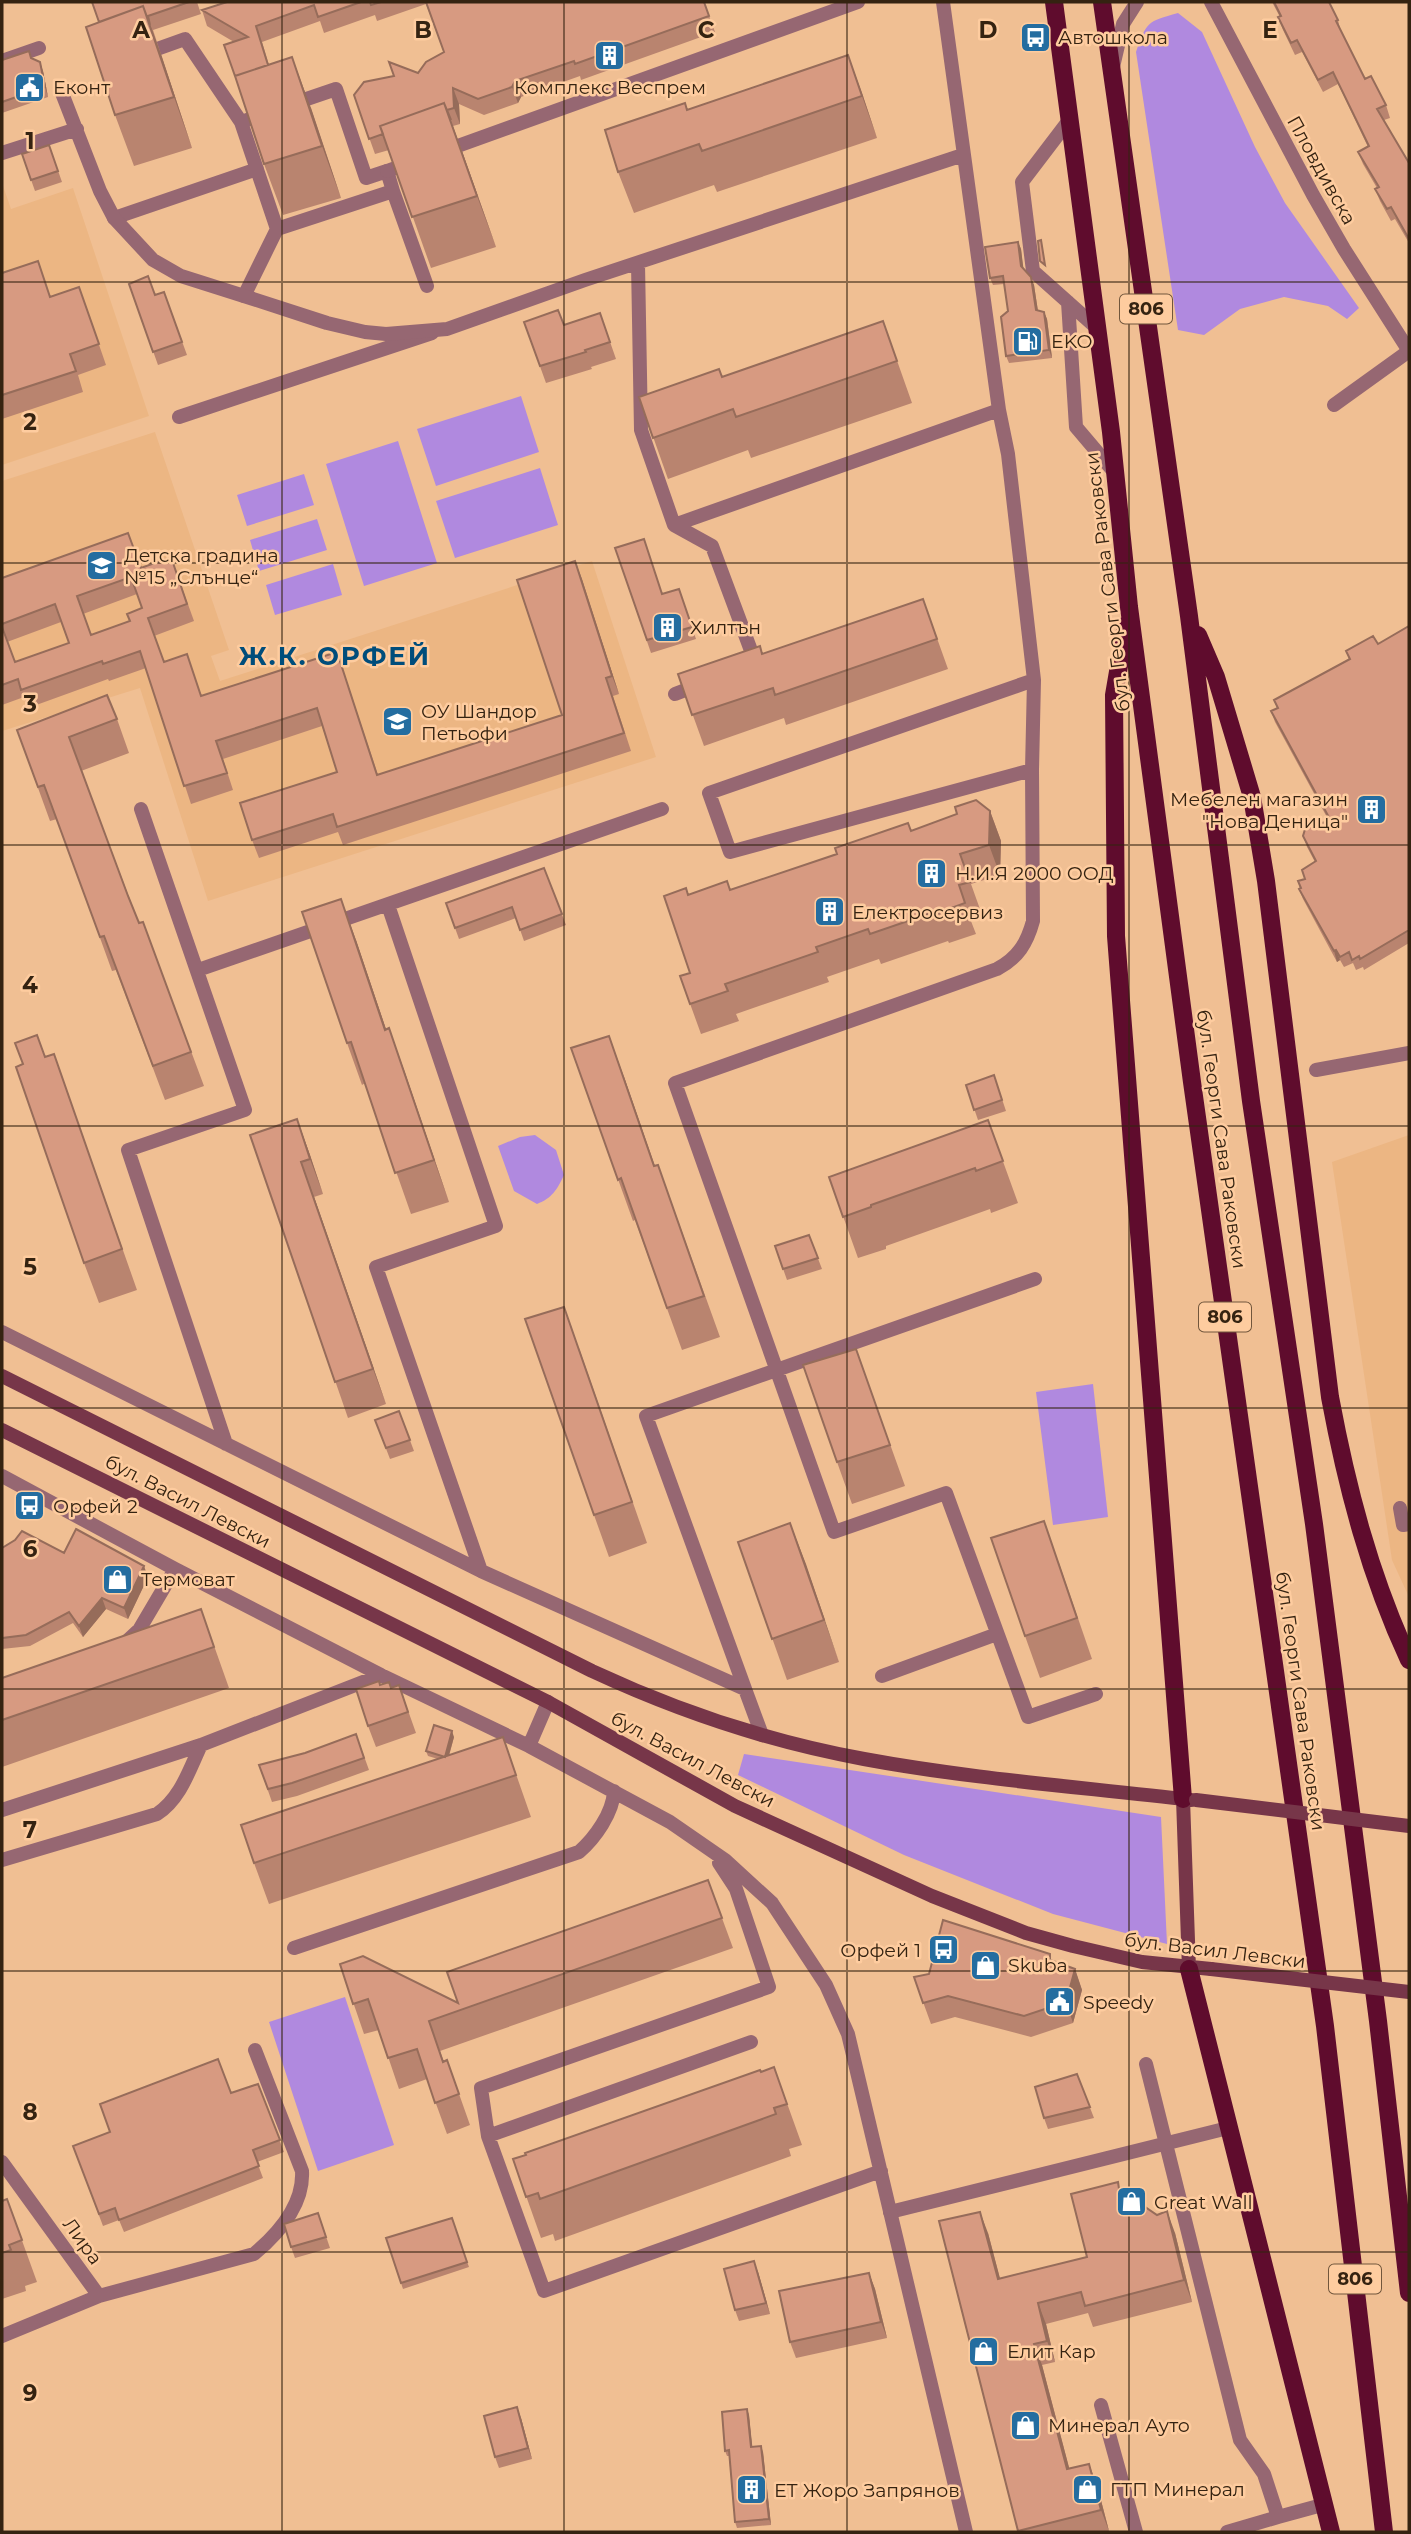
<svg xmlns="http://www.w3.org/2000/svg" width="1411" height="2534" font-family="Montserrat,sans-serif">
<rect width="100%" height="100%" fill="#f0bf93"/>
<path fill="#ecb683" d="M2,183L11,209L73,188L149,416L2,465Z
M155,432L229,650L211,656L220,681L592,561L656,757L208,901L140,688L2,731V481Z
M1409,1135V1597L1392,1560L1332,1162Z"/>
<path fill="#b089df" d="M1178,13L1202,32L1255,147L1285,203L1359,308L1347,319L1328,306L1284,297L1240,309L1204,335L1178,330L1136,52C1147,21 1147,22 1178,13Z
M521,396L539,452L436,486L417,429Z
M398,441L437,563L364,586L326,464Z
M540,468L558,525L455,558L436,501Z
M304,474L314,505L247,526L237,495Z
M317,519L327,550L259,571L250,540Z
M333,564L342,595L275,615L266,585Z
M535,1135L556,1150L564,1175C557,1190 552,1198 537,1204L514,1191L498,1146L520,1137Z
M1093,1384L1108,1517L1053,1525L1036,1392Z
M744,1754L1161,1817L1167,1944L1053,1914L904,1855L738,1775Z
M345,1997L394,2145L318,2171L269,2022Z"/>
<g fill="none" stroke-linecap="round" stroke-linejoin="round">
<path stroke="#966772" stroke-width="14" d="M143,54L185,39L241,122L267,113
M2,61L39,48
M1070,119L1022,182L1033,271L1098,329
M241,122L277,229
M393,191L427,286
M114,218L257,169
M244,296L277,229L393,191L387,171L366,178L336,89L289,105
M1068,302L1076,427L1115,473
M1334,405L1409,351
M179,417L432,333
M1316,1070L1409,1053
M1400,1508L1403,1525L1409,1524
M1146,2064L1240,2440L1264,2474L1278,2517L1227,2532
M890,2212L1228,2128
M1101,2405L1136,2532
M1278,2517L1322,2505"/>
<path stroke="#966772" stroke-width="14" d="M943,2L999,410L1008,454L1034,680L1032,770L1033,921C1027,943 1018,958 997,969L675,1083L834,1532L946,1493L1028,1717L1096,1694
M1211,2L1313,195L1344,249L1409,351
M1113,67L1123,24L1137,2
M60,88L100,191L114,218L153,260L181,276L244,296L327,323L365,332L386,334L447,329L585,280L963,155
M441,152L858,2
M2,153L77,129
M387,171L412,162
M638,264L641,430L674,525L712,546L756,664L753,665
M674,525L999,410
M675,694L701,684
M1032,770L730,852L709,793L1034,680
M141,809L245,1110L128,1150L226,1444
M388,905L496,1226L376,1267L481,1571
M198,970L662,809
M2,1332L481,1571L745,1689L762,1735
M2,1476L175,1569L381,1675L529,1746L670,1822L725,1860L772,1903L826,1985L848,2034L966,2532
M125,1643L139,1630L175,1569
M882,1676L997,1634
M745,1689L646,1416L1035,1279
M529,1746L548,1702
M2,1810L201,1745L381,1675
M2,1860L157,1814C181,1798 189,1770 201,1745
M719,1863L736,1889L769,1987L481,2088L488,2136L544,2291L881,2171
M294,1948L579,1852C595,1838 613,1813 614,1791
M488,2136L751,2042
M2,2162L99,2296L2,2336
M99,2296L254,2254C279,2233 304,2205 302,2171L255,2050"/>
<path stroke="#773649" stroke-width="14" d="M2,1376L592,1671C678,1711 770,1742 864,1759C972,1779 1082,1787 1191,1800
M2,1430L548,1702L735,1806L932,1896L1026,1933L1073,1946L1142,1962L1211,1969
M1183,1799L1189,1969"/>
<path stroke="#5f0c2d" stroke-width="18" d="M1054,2L1111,432L1129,607L1192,1082L1325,2026L1384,2532
M1102,2L1189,616L1251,1101L1314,1524L1378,2021L1409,2293
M1126,625L1114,695L1116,936L1183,1799
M1198,635L1216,677L1252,797L1266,881L1330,1397C1347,1488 1370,1576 1409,1660
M1189,1969L1331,2532"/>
<path stroke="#773649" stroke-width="14" d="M1196,1800L1409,1826
M1211,1969L1409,1992"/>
</g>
<path fill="#b9846f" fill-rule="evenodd" d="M92,2H197L201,14L153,30L192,148L134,166L115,115L99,22Z
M227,2H704L715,32L581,80L580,76L521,97L518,103L484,115L459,104L460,124L453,126L496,247L431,268L389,150L375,154L354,95L418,73L444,52L426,4L377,21L375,15L324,33L320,21L262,42L269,65L311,108L341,198L283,215L264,164L234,42L207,26L202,10Z
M1272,2H1329L1338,20L1341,33L1365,79L1386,105L1390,118L1384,120L1409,163V243L1395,219L1391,221L1380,201L1375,189L1377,188L1363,164L1358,152L1368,147L1338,84L1323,92L1302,52L1295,55L1283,30L1278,17H1280Z
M31,58L43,71L48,97L2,113V60Z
M863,96L877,138L717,192L714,185L634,213L618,172L687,110Z
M49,145L62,182L35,191L22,154Z
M1018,242L1021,249L1023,268L1034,285L1038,311L1044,312L1047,319L1052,358L1009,363L1006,356L1008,311L1004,284L993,285L990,278Z
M2,273L50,297L79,287L106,365L78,375L83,392L2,419Z
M129,284L155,295L164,292L187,355L158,365Z
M600,313L616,359L591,367L592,369L546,383L524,322L564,325Z
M883,321L912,403L751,458L748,450L668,479L639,397L722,377Z
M615,548L663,594L679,589L696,639L651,653Z
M171,557L194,621L154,636L164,662L202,696L337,652L378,775L562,715L575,561L619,694L613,696L631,751L343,845L338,832L259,858L252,840L337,772L322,726L223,759L233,790L191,804L146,668L109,681L108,679L28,708L24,697L2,705V578L141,568ZM137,594L142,608L130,621L91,635L83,614ZM61,622L69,643L15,662L7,642Z
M923,599L948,669L786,725L784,718L704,746L678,674L763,654Z
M1409,626V943L1364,970L1363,967L1356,970L1353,963L1344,967L1340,960L1337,962L1303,899L1299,889L1300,888L1298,881L1305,879L1315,862L1307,847L1303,836L1329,821L1275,722L1271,711L1277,708L1274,700L1349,659L1346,651L1378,644Z
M117,719L129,753L81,771L139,923L143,922L204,1086L165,1100L116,970L112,971L57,819L50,821L17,730Z
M990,811L1001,841L1000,875L971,884L981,912L969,916L976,934L949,943L948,941L881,964L879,959L827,977L829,982L736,1014L739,1021L701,1034L680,976L690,973L689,894L730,890L911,831Z
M544,868L566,925L524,941L516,918L459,939L446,903Z
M356,940L386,1029L404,1070L449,1202L411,1214L365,1083L362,1085L347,1043Z
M571,1048L624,1077L655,1166L658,1165L720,1337L682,1350L635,1220L633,1221Z
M45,1057L68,1094L137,1290L99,1303L84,1263Z
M994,1075L1006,1111L978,1120L966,1085Z
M297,1119L310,1155L323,1194L314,1197L386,1404L348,1418L250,1135Z
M988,1120L1018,1203L991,1213L990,1209L886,1246V1249L858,1258L829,1177Z
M809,1235L822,1269L787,1280L775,1246Z
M579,1348L647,1543L609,1557L594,1515Z
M856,1349L905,1486L852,1504L837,1462Z
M399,1411L414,1451L390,1459L375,1420Z
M790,1523L839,1662L787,1680L738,1542Z
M2,1548L64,1553L148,1577L128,1619L106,1609L83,1637L73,1623L30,1646L2,1649Z
M1059,1563L1092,1659L1040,1678L1025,1636Z
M201,1609L229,1688L2,1767V1678Z
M380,1684L391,1688L399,1685L416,1733L376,1747L368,1726Z
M356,1734L369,1770L297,1796L272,1802L259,1765L305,1753Z
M454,1737L449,1756L503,1737L531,1817L269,1904L254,1863L438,1759L428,1756L426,1751Z
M708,1880L733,1948L440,2051L444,2062L458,2091L470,2125L447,2134L427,2079L399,2089L379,2030L364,2034L340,1964L458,2003Z
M1053,1961L1075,1969L1082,1990L1073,2023L1031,2037L955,2017L931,2024L914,1977Z
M774,2067L802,2145L789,2149L791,2156L555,2241L553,2234L541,2238L513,2159Z
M1077,2074L1094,2118L1048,2129L1044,2118Z
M258,2084L284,2152L257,2162L263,2178L124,2232L119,2220L103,2226L73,2146Z
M1120,2190L1175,2233L1192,2302L1093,2327L1088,2313L1046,2324L1055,2362L1042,2365L1069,2468L1097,2485L1109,2531L1104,2532H1018L939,2221L988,2233L1000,2279L1087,2257Z
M7,2199L37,2282L25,2286L26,2291L2,2299V2201Z
M318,2213L330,2248L295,2258L291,2247Z
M452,2218L469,2267L403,2289L386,2238Z
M758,2272L770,2314L739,2321L735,2310Z
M869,2273L875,2289L887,2338L796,2358L790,2342Z
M747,2409L749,2415L752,2447L763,2452L771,2525L737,2528L735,2522L729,2456H727L725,2451Z
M521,2418L532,2459L499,2468L495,2457Z"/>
<path fill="#966c5a" d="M143,6L162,57L192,148L174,97Z
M848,55L863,96L877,138L862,96Z
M292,57L311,108L341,198L322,146Z
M40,62L43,71L48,97L45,87Z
M515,81L521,97L518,103L512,87Z
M453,88L459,104L460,124L454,108Z
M444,103L463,154L496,247L477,196Z
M1018,242L1021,249L1024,273L1021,266Z
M1031,277L1034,285L1039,318L1036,310Z
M1044,312L1047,319L1052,358L1049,350Z
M575,561L582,579L619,694L612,676Z
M990,811L1001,841L1000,875L989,845Z
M341,899L356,940L400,1071L385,1030Z
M1336,950L1340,960L1337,962L1334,951Z
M389,1028L404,1070L449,1202L434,1160Z
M609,1036L624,1077L669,1208L654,1166Z
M297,1119L310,1155L323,1194L310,1159Z
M301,1162L314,1197L386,1404L373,1369Z
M790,1523L806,1564L839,1662L824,1620Z
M144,1566L148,1577L128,1619L124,1608Z
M102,1598L106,1609L83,1637L79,1626Z
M452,1731L454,1737L447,1762L445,1757Z
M1075,1969L1082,1990L1073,2023L1066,2002Z
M1167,2211L1175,2233L1192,2302L1184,2280Z
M980,2212L988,2233L1006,2301L998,2279Z
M754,2261L758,2272L770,2314L766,2303Z
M869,2273L875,2289L887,2338L881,2322Z
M1038,2303L1046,2324L1055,2362L1047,2341Z
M1034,2344L1042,2365L1075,2490L1067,2469Z
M517,2407L521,2418L532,2459L528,2448Z
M747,2409L749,2415L753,2453L751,2447Z
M761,2446L763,2452L771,2525L769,2519Z
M1089,2464L1097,2485L1109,2531L1101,2510Z"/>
<path fill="#d79a81" stroke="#966c5a" stroke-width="2" fill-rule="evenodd" d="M92,2H189L148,16L150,25L143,6L99,22Z
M227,2H361L318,17L314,5L256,26L268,65L235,76L224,45L248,37L202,10Z
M370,2H381L371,5Z
M426,2H704L709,16L575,64L574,61L515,81L512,87L478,99L453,88L454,108L447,110L451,120L444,103L380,126L383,134L369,139L354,95L364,82L394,76L389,62L418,73L426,62L444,52Z
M1274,2H1329L1338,20L1336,21L1365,79L1371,76L1386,105L1377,109L1409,163V239L1391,207L1387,209L1375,189L1379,187L1358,152L1369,146L1333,72L1318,80L1297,40L1291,43L1278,17L1281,16Z
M143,6L174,97L115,115L86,27Z
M29,51L31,58L40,62L45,87L2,102V60Z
M848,55L862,96L702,151L699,144L618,172L605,130L685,103L687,110Z
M292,57L322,146L264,164L235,76Z
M444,103L477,196L412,217L380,126Z
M49,145L58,171L31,180L22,154Z
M1041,240L1045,265L1040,261L1038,241Z
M1018,242L1021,266L1031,277L1036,310L1044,312L1049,350L1006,356L1001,317L1008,311L1003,276L990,278L985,247Z
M38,261L50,297L79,287L99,344L70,354L76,371L2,395V273Z
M148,276L155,295L164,292L182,342L153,352L129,284Z
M558,310L564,325L600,313L610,342L585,350L586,352L540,366L524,322Z
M883,321L897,361L736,417L733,409L653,438L639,397L719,369L722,377Z
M128,533L141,568L171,557L187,604L148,618L164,662L187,654L201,696L337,652L377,775L562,715L517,580L575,561L612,676L606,678L624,733L337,827L333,814L252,840L240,803L337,772L317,708L216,741L227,773L184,786L140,651L103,664L102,661L21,690L18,679L2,685V627L15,662L69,643L55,604L2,624V578ZM131,577L142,608L127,614L130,621L91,635L77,596Z
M644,539L662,594L679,589L692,627L647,640L615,548Z
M923,599L937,639L775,695L773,688L692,715L678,674L760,646L762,654Z
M1409,626V930L1360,959L1359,956L1352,960L1349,952L1340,957L1336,950L1334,951L1299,889L1301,888L1298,881L1305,879L1302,870L1316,861L1303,836L1306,826L1331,821L1271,711L1278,708L1274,700L1350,659L1346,651L1373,636L1378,644Z
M107,695L117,719L69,737L128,896L139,923L143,922L191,1052L153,1066L104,936L100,937L44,785L38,787L17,730Z
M976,800L990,811L989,845L960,854L970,882L959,885L965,903L938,913L937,911L870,934L868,929L816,947L818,952L725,984L728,991L690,1004L680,976L690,973L664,896L686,888L688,895L727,881L730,890L837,854L835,848L908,823L911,831L957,814L955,807Z
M544,868L562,914L520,930L512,907L455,928L446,903Z
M341,899L385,1030L389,1028L434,1160L395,1173L351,1042L347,1043L302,912Z
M37,1035L45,1057L54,1054L122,1249L84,1263L16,1067L23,1064L15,1043Z
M609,1036L654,1166L658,1165L704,1296L667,1308L621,1178L618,1180L571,1048Z
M994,1075L1002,1100L974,1110L966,1085Z
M297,1119L310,1159L301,1162L373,1369L335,1382L250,1135Z
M988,1120L1003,1161L976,1171L975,1168L871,1205V1207L843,1217L829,1177Z
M809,1235L818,1258L783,1269L775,1246Z
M564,1307L632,1502L594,1515L525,1319Z
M856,1349L890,1445L837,1462L803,1365Z
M399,1411L410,1440L386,1448L375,1420Z
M1044,1521L1077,1618L1025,1636L991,1538Z
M790,1523L824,1620L772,1639L738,1542Z
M76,1529L144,1566L124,1608L102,1598L79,1626L69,1612L26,1635L2,1638V1548L15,1540L22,1531L64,1553Z
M201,1609L214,1647L2,1720V1678Z
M379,1681L380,1685L389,1682L391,1688L399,1685L408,1712L368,1726L356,1689Z
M434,1725L452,1731L445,1757L426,1751Z
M356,1734L364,1758L292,1783L268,1789L259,1765L305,1753Z
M503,1737L516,1775L254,1863L241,1825Z
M708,1880L722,1918L429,2021L443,2062L447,2060L459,2094L435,2103L417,2049L388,2058L368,1999L353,2004L340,1964L363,1956L458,2003L447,1972Z
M943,1920L1050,1954V1960L1075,1969L1066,2002L1024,2016L948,1996L923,2003L914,1977L929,1974Z
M218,2059L231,2093L258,2084L280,2140L253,2150L259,2166L119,2220L115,2208L99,2214L73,2146L110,2132L100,2104Z
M774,2067L787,2104L774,2108L776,2114L540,2199L538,2193L526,2197L513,2159L526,2155L525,2153L760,2070L761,2072Z
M1077,2074L1090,2107L1044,2118L1035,2087Z
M1118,2182L1119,2189L1157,2215L1167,2211L1184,2280L1085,2306L1081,2292L1038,2303L1047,2341L1034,2344L1067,2469L1089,2464L1101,2510L1018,2531L939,2221L980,2212L998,2279L1087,2257L1071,2194Z
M7,2199L22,2240L9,2245L11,2250L2,2253V2201Z
M318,2213L326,2237L291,2247L284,2224Z
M452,2218L467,2262L401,2283L386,2238Z
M754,2261L766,2303L735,2310L724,2269Z
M869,2273L881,2322L790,2342L779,2291Z
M517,2407L528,2448L495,2457L484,2416Z
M747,2409L751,2447L761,2446L769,2519L735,2522L729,2450L725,2451L722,2412Z"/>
<path fill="none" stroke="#352311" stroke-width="2" stroke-opacity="0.55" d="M282,2V2532M564,2V2532M847,2V2532M1129,2V2532M2,282H1409M2,563H1409M2,845H1409M2,1126H1409M2,1408H1409M2,1689H1409M2,1971H1409M2,2252H1409"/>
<defs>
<symbol id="bus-square" viewBox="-11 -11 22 22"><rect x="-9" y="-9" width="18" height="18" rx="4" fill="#246da0" stroke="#fecc9f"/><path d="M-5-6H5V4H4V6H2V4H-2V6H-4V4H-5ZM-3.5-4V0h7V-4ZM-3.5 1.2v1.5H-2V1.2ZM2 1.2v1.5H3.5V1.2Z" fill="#fff"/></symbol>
<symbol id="building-square" viewBox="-11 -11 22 22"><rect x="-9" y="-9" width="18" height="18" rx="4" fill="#246da0" stroke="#fecc9f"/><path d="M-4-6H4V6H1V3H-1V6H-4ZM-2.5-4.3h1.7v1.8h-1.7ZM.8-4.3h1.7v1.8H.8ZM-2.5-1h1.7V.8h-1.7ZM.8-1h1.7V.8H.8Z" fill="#fff"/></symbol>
<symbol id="civic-square" viewBox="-11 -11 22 22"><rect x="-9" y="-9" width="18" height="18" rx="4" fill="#246da0" stroke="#fecc9f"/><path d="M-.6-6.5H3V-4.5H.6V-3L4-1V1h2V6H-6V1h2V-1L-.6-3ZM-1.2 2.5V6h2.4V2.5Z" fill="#fff"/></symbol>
<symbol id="fuel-square" viewBox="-11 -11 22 22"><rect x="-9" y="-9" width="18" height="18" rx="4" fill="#246da0" stroke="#fecc9f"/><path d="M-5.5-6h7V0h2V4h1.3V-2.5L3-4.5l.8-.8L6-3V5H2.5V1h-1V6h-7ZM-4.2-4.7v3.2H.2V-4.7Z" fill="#fff"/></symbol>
<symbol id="school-square" viewBox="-11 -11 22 22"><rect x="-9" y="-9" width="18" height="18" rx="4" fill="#246da0" stroke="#fecc9f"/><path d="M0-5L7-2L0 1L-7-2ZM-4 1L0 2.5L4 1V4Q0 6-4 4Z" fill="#fff"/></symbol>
<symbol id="shop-square" viewBox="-11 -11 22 22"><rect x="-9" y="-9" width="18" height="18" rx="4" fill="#246da0" stroke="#fecc9f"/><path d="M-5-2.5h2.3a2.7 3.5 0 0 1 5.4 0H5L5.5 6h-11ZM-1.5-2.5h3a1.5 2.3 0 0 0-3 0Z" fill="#fff"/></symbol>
</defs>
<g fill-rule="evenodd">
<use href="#bus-square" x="1018" y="20" width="35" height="35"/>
<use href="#building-square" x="592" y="38" width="35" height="35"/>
<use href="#civic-square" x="12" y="70" width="35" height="35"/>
<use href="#fuel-square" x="1010" y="324" width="35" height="35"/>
<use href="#school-square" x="84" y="548" width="35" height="35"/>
<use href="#building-square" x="650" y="610" width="35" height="35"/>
<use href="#school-square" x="380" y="704" width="35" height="35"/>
<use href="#building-square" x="1354" y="792" width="35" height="35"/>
<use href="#building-square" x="914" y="856" width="35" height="35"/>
<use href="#building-square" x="812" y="894" width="35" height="35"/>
<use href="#bus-square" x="12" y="1488" width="35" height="35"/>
<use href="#shop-square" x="100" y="1562" width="35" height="35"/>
<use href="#bus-square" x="926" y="1932" width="35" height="35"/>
<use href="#shop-square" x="968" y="1948" width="35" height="35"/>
<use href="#civic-square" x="1042" y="1984" width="35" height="35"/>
<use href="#shop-square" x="1114" y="2184" width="35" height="35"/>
<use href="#shop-square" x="966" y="2334" width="35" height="35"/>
<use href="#shop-square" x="1008" y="2408" width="35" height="35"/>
<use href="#shop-square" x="1070" y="2472" width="35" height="35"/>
<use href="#building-square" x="734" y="2472" width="35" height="35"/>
</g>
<g text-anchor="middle" stroke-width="5" stroke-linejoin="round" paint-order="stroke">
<g fill="#fecc9f" stroke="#71563c" stroke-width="2">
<rect x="1120" y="294.5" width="52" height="29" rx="5"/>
<rect x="1199" y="1302.5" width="52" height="29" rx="5"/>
<rect x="1329" y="2264.5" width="52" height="29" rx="5"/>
</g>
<g font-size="18" font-weight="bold" fill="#352311">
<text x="1146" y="315">806</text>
<text x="1225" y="1323">806</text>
<text x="1355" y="2285">806</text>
</g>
<g font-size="19" fill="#352311" stroke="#fecc9f" text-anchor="start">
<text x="1058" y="44">Автошкола</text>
<text x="53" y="94">Еконт</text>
<text x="610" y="94" text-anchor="middle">Комплекс Веспрем</text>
<text x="1051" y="348">EKO</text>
<text x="124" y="562">Детска градина<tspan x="124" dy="22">№15 „Слънце“</tspan></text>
<text x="690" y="634">Хилтън</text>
<text x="421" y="718">ОУ Шандор<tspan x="421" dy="22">Петьофи</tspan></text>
<text x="1348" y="806" text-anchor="end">Мебелен магазин<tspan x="1348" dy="22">"Нова Деница"</tspan></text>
<text x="955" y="880">Н.И.Я 2000 ООД</text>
<text x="852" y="919">Електросервиз</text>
<text x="53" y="1513">Орфей 2</text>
<text x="141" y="1586">Термоват</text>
<text x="921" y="1957" text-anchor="end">Орфей 1</text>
<text x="1008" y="1972">Skuba</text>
<text x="1083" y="2009">Speedy</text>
<text x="1154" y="2209">Great Wall</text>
<text x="1007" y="2358">Елит Кар</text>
<text x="1048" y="2432">Минерал Ауто</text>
<text x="1110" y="2496">ГТП Минерал</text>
<text x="774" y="2497">ЕТ Жоро Запрянов</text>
</g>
<g font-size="19" fill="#352311" stroke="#fecc9f">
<text transform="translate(1322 170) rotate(61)" y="7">Пловдивска</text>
<text transform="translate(1107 582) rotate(-97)" y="7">бул. Георги Сава Раковски</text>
<text transform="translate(1222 1139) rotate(82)" y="7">бул. Георги Сава Раковски</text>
<text transform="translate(188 1501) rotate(27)" y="7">бул. Васил Левски</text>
<text transform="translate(1301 1701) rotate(82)" y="7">бул. Георги Сава Раковски</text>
<text transform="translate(693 1759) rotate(28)" y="7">бул. Васил Левски</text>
<text transform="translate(1215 1950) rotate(7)" y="7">бул. Васил Левски</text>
<text transform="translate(83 2241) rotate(54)" y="7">Лира</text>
</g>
<g font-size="26" font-weight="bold" letter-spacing="2" fill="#004d7b" stroke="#fecc9f">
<text x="335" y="665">Ж.К. ОРФЕЙ</text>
</g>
</g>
<g font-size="23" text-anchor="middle" font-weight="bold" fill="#352311" stroke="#fecc9f" stroke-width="5" stroke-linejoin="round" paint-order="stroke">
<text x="141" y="38">A</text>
<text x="423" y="38">B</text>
<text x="706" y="38">C</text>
<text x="988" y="38">D</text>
<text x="1270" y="38">E</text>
<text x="30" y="149">1</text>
<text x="30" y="430">2</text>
<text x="30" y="712">3</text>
<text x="30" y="993">4</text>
<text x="30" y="1275">5</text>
<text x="30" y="1557">6</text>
<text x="30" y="1838">7</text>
<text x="30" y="2120">8</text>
<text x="30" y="2401">9</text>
</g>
<rect width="1411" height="2534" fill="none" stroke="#352311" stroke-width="7"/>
</svg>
